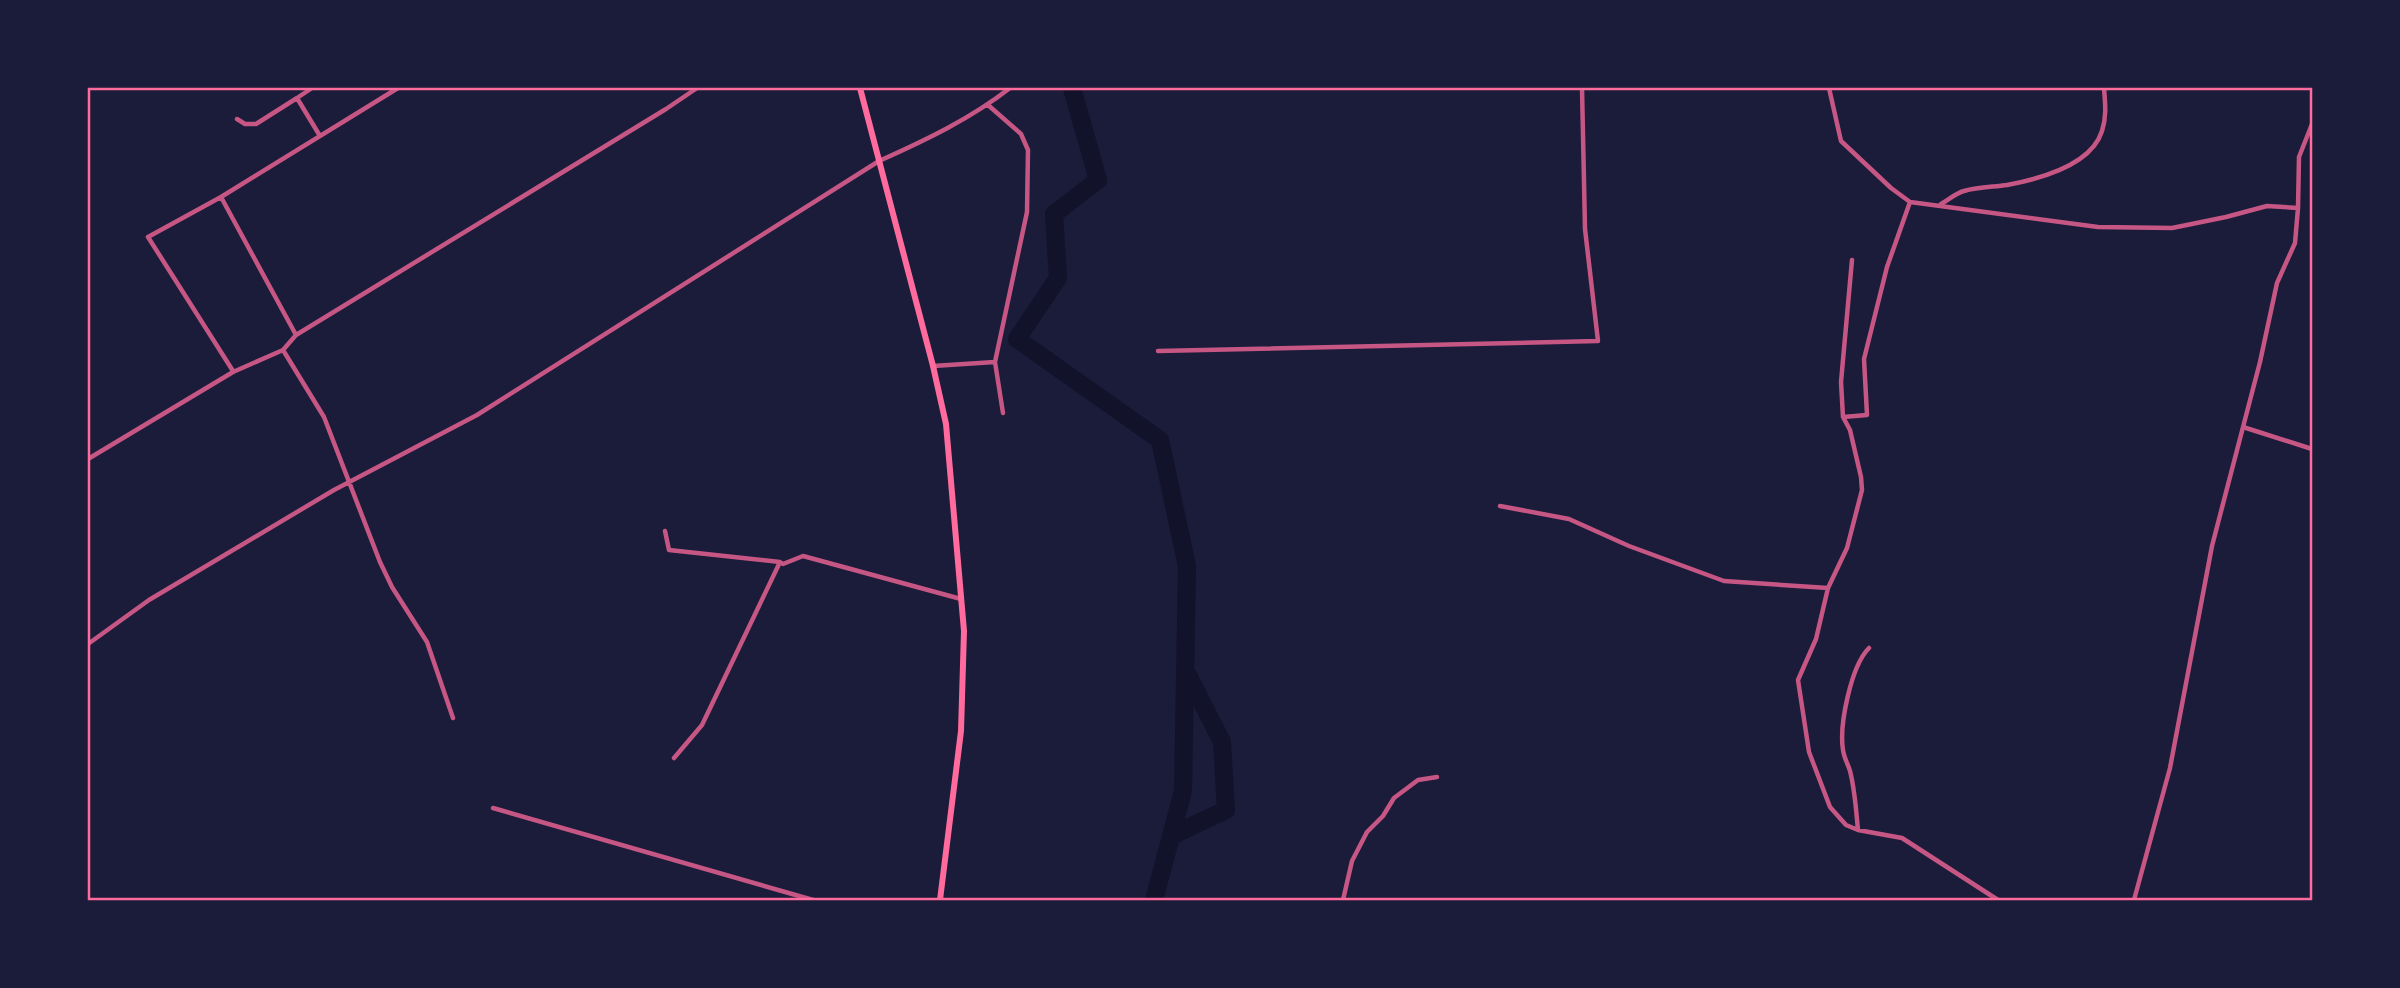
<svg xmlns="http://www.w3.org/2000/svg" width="2400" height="988" font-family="'Open Sans',sans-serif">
<rect width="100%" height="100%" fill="#1b1b3a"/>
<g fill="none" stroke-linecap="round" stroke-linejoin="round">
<path stroke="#12122b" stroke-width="18" d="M1072,88L1098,180L1054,214L1058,278L1017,339L1160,440L1187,566L1183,791L1154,900
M1171,836L1226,810L1222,742L1187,673"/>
<path stroke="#c65784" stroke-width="4.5" d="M312,88L297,98L320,136
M1829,88L1841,141L1891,188L1910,202L2098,227L2172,228L2226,217L2267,206L2298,208L2295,243L2277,283L2260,362L2212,546L2170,768L2134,900
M988,105L1021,134L1028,150L1027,212L995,362L1003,413
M237,119L245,124H256L297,98
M221,197L296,335
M1941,204C1948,200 1956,193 1964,191C1978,187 1993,187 2007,185C2039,179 2091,166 2102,131C2107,116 2105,102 2104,88
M2298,208L2299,157L2312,124
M1852,260L1841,382L1843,417L1850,430L1861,477L1862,490L1847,548L1828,588L1816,639L1798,680L1809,752L1830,807L1846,825L1858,830L1902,838L1998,900
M283,350L324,417L380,562L392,587L427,642L453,718
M1158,351L1598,341L1585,229L1582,88
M933,366L995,362
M233,371L148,237L221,197L398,88
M1843,417L1867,415L1864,359L1887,267L1910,202
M2243,427L2312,449
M88,459L233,372L283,350L296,335L666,109L697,88
M1500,506L1569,519L1629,546L1724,581L1828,588
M665,531L669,550L780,562L783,564L803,556L961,599
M88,644L149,600L334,490L477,415L879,161C926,140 970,119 1010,88
M674,758L702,725L780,562
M493,808L813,900
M1858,830C1856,810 1855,790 1850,771C1848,764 1844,758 1843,750C1839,725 1851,666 1869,648
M1343,900L1352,861L1367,832L1383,816L1394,798L1418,780L1437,777"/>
<path stroke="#ff6b9d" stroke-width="6" d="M860,88L933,366L946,424L964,631L961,731L940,900"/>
</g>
<rect width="2400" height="988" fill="none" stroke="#1b1b3a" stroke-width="178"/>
<rect x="89" y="89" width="2222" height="810" fill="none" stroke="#ff6b9d" stroke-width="2.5"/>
</svg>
